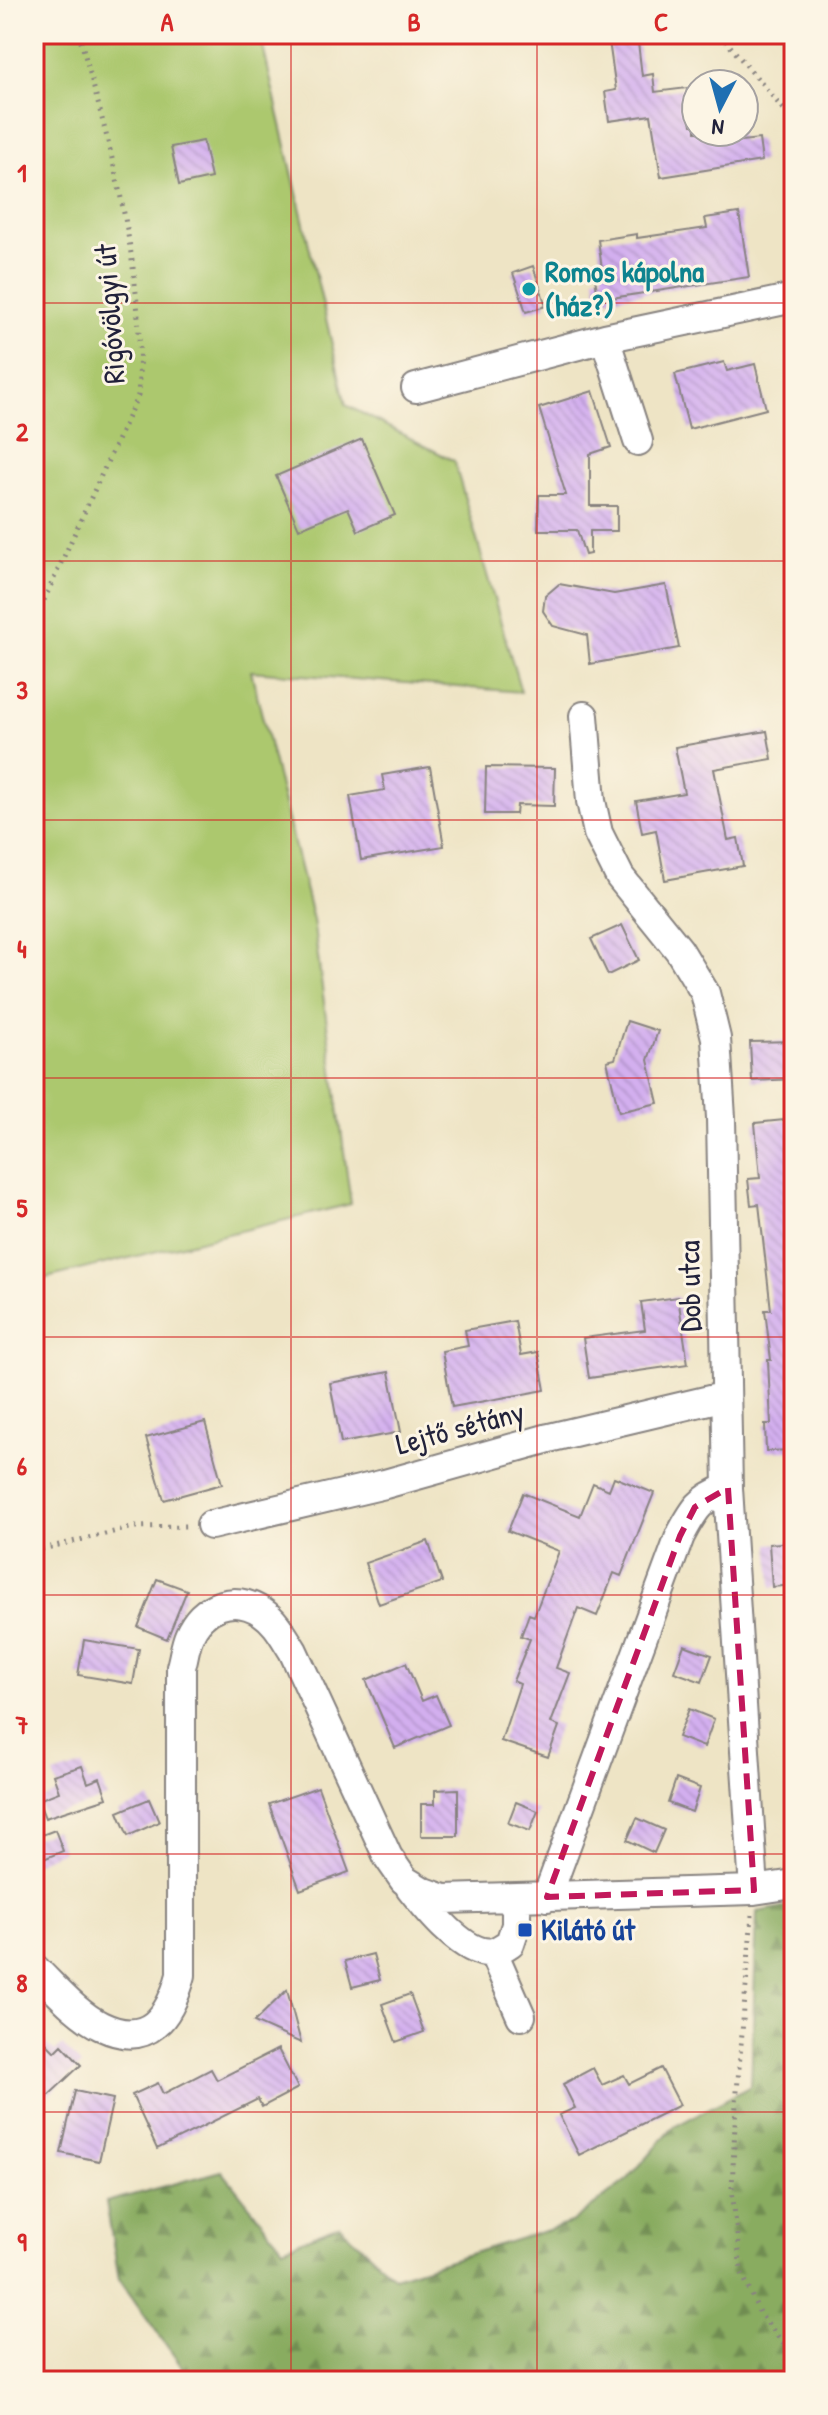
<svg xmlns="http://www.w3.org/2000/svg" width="828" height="2415" font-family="'Patrick Hand',sans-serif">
<defs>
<pattern id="forest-firs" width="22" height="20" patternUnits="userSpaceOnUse" patternTransform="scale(2)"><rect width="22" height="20" fill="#89ac61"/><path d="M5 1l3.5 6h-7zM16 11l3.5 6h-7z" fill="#708c51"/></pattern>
<pattern id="building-back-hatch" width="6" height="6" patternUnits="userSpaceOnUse" patternTransform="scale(2)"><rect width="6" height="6" fill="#d3afef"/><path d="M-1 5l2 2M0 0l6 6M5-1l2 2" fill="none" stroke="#b596ce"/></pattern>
</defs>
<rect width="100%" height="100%" fill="#fcf5e5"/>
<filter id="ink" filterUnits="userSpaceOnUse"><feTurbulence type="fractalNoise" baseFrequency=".0125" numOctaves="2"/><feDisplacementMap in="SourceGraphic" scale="16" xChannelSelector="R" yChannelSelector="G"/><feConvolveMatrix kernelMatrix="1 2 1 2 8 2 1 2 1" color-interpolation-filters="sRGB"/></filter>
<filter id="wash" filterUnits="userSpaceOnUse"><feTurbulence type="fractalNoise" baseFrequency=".006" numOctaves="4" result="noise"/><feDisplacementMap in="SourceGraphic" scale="32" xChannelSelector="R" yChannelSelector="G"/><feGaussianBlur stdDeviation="1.8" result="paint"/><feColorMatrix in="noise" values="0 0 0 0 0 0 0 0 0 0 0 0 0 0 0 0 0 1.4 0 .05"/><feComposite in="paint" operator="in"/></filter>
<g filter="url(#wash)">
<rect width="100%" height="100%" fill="#eee4c5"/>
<path fill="url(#forest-firs)" stroke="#56674e" stroke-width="2" d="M794,1905V2381H192L119,2279L106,2202L222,2171L283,2248L339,2225L394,2277L571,2223L628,2179L672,2128L751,2086L757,1912Z"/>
<path fill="#acc86e" stroke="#677554" stroke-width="2" d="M34,34H260L346,405L454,461L521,692L251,671L313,920L351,1204L34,1281Z"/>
<g id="blocks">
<path fill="url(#building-back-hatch)" d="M608,34H637L642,76L653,74L655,92L687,88L692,125H696V132H739L741,141L759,139L762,161L661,177L651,115L609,121L605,92L616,90Z
M203,141L211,178L179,185L171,147Z
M739,213L749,277L598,300L595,277L603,276L598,240L637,234V238L707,228L705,218Z
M533,266L546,306L526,312L513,273Z
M724,362L727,371L755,364L766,409L689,429L675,374Z
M593,391L611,447L590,454V506H617V531H590V554L585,555L577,530H538L539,495H566L539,408Z
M362,439L395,515L358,531L348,508L299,529L276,476Z
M559,584L614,594L666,585L679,648L590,664L587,635L553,626L543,611L545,596Z
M767,731L772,759L714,769L728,840L738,838L743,866L665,880L656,830L642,833L636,801L684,793L675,747Z
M430,767L444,846L361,860L350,796L385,790L382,775Z
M486,767L555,768L554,806L517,805L516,814H485Z
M622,925L639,960L608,975L591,939Z
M627,1021L658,1031L648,1060L658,1103L619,1112L607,1061L615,1059Z
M794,1041V1079L752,1081L750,1042Z
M794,1119V1450L766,1451L765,1424H771L768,1360H771L765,1310H771L759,1204L751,1205L748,1179L760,1178L755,1123Z
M678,1297L688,1364L589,1378L583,1338L645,1330L641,1302Z
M515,1321L521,1355L538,1352L545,1390L452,1407L442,1351L468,1346L465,1330Z
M389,1372L401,1432L341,1443L330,1383Z
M205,1422L222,1484L164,1500L146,1438Z
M614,1477L654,1493L621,1576L614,1573L597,1616L578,1608L556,1668L570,1673L551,1723L559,1726L548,1757L501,1741L520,1684L513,1681L530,1639L521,1636L529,1614L534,1616L559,1551L508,1531L523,1493L580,1516L593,1483L609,1490Z
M428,1541L442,1582L379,1604L365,1563Z
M794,1542V1585L772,1587L769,1544Z
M157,1579L187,1590L167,1639L138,1627Z
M84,1640L139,1649L133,1684L78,1675Z
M684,1645L712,1655L702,1682L674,1672Z
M406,1663L422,1701L436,1695L449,1725L395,1748L366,1680Z
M689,1709L714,1719L704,1747L678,1737Z
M82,1766L88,1783L100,1778L107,1798L45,1818L38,1800L59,1792L53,1775Z
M676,1779L700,1788L692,1812L668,1803Z
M318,1787L349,1872L300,1890L269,1804Z
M458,1789V1836H421V1804H435V1790Z
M149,1799L159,1822L128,1836L118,1812Z
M516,1802L538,1811L530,1831L508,1823Z
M637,1818L664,1830L654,1853L627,1840Z
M55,1830L63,1851L34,1863V1838Z
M373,1954L380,1980L352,1987L345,1961Z
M287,1990L301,2043L254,2022Z
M410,1994L424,2032L396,2042L382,2004Z
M34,2031L55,2052L62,2045L81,2065L34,2109Z
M278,2049L298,2088L262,2107L258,2099L157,2149L132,2095L158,2083L163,2094L211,2069L217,2080Z
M593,2068L602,2085L624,2075L629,2084L661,2068L680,2105L579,2155L559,2115L575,2108L563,2084Z
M75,2091L113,2099L99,2161L61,2153Z"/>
</g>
</g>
<g filter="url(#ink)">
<use href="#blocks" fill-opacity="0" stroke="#888380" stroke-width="2"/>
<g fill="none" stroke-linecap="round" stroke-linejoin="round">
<defs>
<path id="street" d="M605,338L638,441
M416,388L605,338L794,298
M584,716L591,801L598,833L620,877L679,950L705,993L716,1038L721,1118L728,1488L754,1890
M211,1525L385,1484L549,1438L726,1396
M410,1887C425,1906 465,1957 493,1952C498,1951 505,1946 510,1943L516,1925V1897
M547,1897L680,1536C694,1510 699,1499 728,1488
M493,1952L521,2016
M34,1968C54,1987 76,2014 101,2026C149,2049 170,2016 181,1975V1667C184,1657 185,1645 189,1636C202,1606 233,1593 262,1612C276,1621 284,1637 293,1651L388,1857L404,1880L422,1891L444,1899L754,1890L794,1884"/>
</defs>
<use href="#street" stroke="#888380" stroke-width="32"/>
<path stroke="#888380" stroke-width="5" stroke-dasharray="2 6" stroke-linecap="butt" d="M720,34L794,122
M34,622L138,395C147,275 111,149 79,34
M34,1551L134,1527L186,1526
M752,1915L736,2103L732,2189L741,2271L759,2312L782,2342L794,2351"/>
<use href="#street" stroke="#fff" stroke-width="28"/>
</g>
</g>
<path fill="none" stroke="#c2185b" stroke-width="6" stroke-dasharray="16 10" stroke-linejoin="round" d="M728,1488L754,1890L547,1897L680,1536L695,1507Z"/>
<path fill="none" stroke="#d62828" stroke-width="2" stroke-opacity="0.55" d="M291,34V2381M537,34V2381M34,303H794M34,561H794M34,820H794M34,1078H794M34,1337H794M34,1595H794M34,1854H794M34,2112H794"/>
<circle fill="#0f9aa8" stroke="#fcf5e5" stroke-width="3" cx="529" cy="289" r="8"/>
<rect fill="#1a4fb4" stroke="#fcf5e5" stroke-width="3" x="517" y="1922" width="16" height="16" rx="4"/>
<g text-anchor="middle" stroke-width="6" stroke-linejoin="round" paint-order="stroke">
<g font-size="30" font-weight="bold" fill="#0d838f" stroke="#fcf5e5" text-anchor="start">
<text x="545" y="282">Romos kápolna<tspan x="545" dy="34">(ház?)</tspan></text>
</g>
<g font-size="30" fill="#22223b" stroke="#fcf5e5">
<text transform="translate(110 314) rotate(-94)" y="10">Rigóvölgyi út</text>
<text transform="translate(690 1286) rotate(-91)" y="10">Dob utca</text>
<text transform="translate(460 1428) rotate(-15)" y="10">Lejtő sétány</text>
</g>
<g font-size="30" font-weight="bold" fill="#164399" stroke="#fcf5e5" text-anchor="start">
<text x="541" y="1940">Kilátó út</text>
</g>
</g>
<rect width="828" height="2415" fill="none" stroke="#fcf5e5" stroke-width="88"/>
<g transform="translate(720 108) rotate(186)"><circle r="38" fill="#fcf5e5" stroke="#a5a1a1" stroke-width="2"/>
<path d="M0-6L14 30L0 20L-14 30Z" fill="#1f6fb2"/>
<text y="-12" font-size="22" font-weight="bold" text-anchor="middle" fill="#22223b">N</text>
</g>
<rect x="44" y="44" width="740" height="2327" fill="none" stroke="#d62828" stroke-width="3"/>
<g font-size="26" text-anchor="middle" font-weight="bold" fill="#d62828">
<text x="167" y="31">A</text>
<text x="414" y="31">B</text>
<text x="661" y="31">C</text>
<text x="22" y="182">1</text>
<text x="22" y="441">2</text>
<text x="22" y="699">3</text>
<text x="22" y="958">4</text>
<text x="22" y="1217">5</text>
<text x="22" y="1475">6</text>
<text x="22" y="1734">7</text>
<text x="22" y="1992">8</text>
<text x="22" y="2251">9</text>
</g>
</svg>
